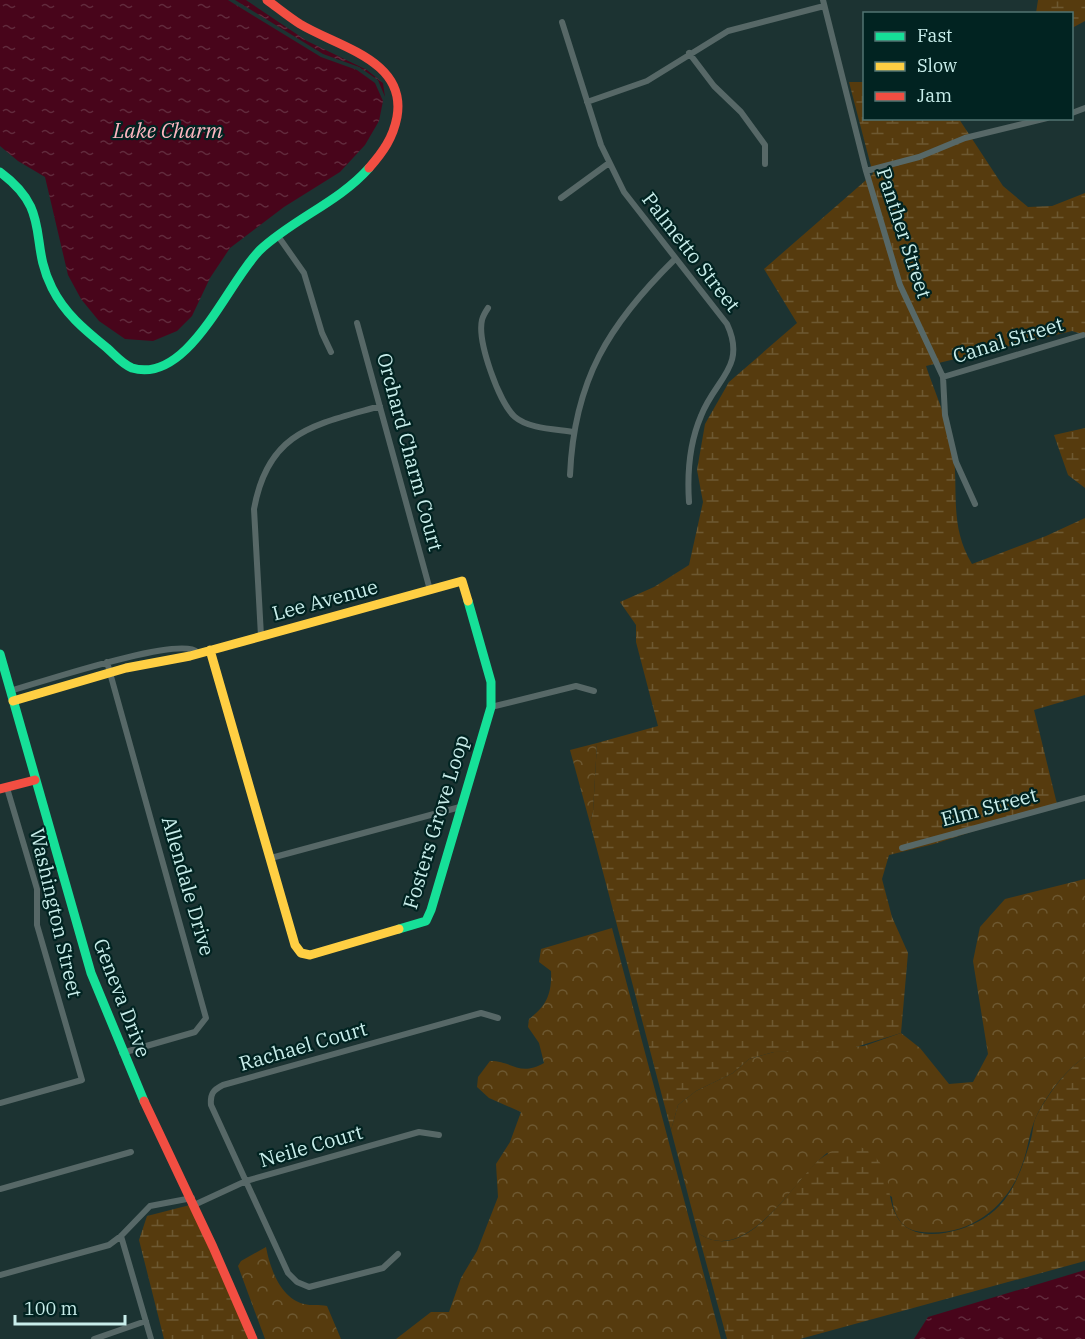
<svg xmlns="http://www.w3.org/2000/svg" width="1085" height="1339" font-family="'IBM Plex Serif',serif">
<defs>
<pattern id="forest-crowns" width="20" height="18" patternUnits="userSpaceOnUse" patternTransform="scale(1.5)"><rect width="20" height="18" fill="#563b0e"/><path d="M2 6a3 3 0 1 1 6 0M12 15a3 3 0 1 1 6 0" fill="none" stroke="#6d5831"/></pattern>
<pattern id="wetland-marsh" width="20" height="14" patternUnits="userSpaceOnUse" patternTransform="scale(1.5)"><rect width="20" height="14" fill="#563b0e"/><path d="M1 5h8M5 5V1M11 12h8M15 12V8" fill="none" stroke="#6d5831"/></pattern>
<pattern id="water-ripples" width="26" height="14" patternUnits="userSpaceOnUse" patternTransform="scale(1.5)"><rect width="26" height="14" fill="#48051b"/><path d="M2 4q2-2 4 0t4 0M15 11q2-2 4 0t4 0" fill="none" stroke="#612a3c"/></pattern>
</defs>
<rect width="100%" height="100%" fill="#1c3332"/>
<path fill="url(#forest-crowns)" d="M597,743L593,812L590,823L570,750Z
M1085,879V1057C1065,1070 1046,1096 1036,1117C1029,1132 1028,1150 1022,1165C1007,1210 964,1240 916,1231C900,1228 893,1212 892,1197L827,1153C795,1178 747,1268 698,1233L671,1130L678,1105L696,1091L733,1073L749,1059L774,1052L864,1046L901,1033L920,1048L949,1084L973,1082L988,1054L973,961L980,927L1005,899Z
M612,928L721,1339H396L431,1312H449L461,1278L477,1251L498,1197L496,1164L510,1142L521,1112L489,1098L477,1087L478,1077L490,1061C513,1061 519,1077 544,1063L539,1043L528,1027L529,1019C547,1006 552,993 551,971L539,962L541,949Z
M266,1247C270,1268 280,1298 304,1304C311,1306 319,1304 327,1306L341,1339H265L238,1266L241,1261Z"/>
<path fill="url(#wetland-marsh)" d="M1038,0H1085V21L1072,28V14L1036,13Z
M849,82H864V118L959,119L1003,186L1028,207L1052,206L1085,193V335L1072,331L926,366C935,393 951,428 954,456C958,496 950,527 972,564L1046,536L1085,518V695L1034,710L1057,804L934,844L889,855L882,879L892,917L908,953L901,1033L843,1051L774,1052L749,1059L733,1073L696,1091L678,1105L671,1130L590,823L593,812L597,743L658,726L636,642V625L620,602L654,587L689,565L703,502L697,470L705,424L729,382L797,323L764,269L873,174Z
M1085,428V488L1068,475L1054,435Z
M1085,1057V1261L800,1339H727L698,1233C746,1267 790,1186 819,1160C826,1154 834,1151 843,1148C853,1145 859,1145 868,1151C895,1171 884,1190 896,1215C911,1246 960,1233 983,1219C1012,1202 1022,1169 1031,1139C1033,1132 1033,1123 1036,1117C1047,1096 1065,1070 1085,1057Z
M190,1205L249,1339H164L139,1240L147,1216Z"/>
<path fill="url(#water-ripples)" d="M0,0H228L321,57L357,70L375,83L383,101L379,121L365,145L340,172L284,207L230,248L210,278L192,316L177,331L153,341L125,339L99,321L81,299L68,275L45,177L18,161L0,146Z
M235,0H246L307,41L367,70L383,83L385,97L378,80L359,67L323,54Z
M1085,1270V1339H914L928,1317Z"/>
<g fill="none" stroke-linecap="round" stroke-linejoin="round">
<path stroke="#576867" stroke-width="6" d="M823,0L866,171L900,285L943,377L945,415L956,462L975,504
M562,22L601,145L624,192L727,324C747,367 715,379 701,416C689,444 687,472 689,502
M689,53L714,86L741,112L765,145V164
M587,102L647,81L728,31L824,6
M1072,113L1085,108
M866,171L919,157L965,138L1047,118
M561,198L609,163
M278,236L304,273L322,333L331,352
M488,308C486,311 483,316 482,320C477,341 499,403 515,417C529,429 556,429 574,432
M357,323L430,590
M943,377L1083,335
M570,475C574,380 609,324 675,259
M261,636L254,509C268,431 314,425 380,406
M107,662L206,1018L195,1032L122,1053
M10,691C38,683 181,635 197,652
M491,707L576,686L594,691
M902,848L1085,798
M271,858L460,807
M0,1103L82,1080L37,925V889L7,788
M0,1189L131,1152
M194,1205L246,1181L419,1132L439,1135
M121,1236L151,1339
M398,1254L383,1268L309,1287L297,1282L288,1273L211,1105C210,1094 213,1090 223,1085L481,1013L498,1018
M0,1275L109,1245L121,1236L150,1206L192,1198
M94,1339L146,1321"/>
<path stroke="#16e098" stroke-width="9" d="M0,172C53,211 28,241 52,288C65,314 85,330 107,348C115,355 122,364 132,368C189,385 228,281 260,250C293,219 339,202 369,168
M0,654L91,973L144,1101
M399,929L426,921L431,910L491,707V682L468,601"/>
<path stroke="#ffcf43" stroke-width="9" d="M210,650L295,945L301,953L310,955L399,929
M13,701L126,668L190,656L462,581L468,601"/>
<path stroke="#f24e42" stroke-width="9" d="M267,0C278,8 289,17 300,24C338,47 407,60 397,117C393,138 383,152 369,168
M0,789L35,780
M144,1101L213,1247L253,1339"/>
</g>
<g text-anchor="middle" stroke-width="4.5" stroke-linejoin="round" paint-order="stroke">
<g font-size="20" fill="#c9eeeb" stroke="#012321">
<text transform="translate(904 233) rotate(72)" y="7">Panther Street</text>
<text transform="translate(691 252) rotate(52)" y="7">Palmetto Street</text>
<text transform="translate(1008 340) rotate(-17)" y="7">Canal Street</text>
<text transform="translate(410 452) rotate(75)" y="7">Orchard Charm Court</text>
<text transform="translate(325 600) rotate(-15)" y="7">Lee Avenue</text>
<text transform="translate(989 807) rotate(-15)" y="7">Elm Street</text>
<text transform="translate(436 822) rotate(-73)" y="7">Fosters Grove Loop</text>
<text transform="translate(188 886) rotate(74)" y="7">Allendale Drive</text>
<text transform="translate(56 913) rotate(77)" y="7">Washington Street</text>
<text transform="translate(122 998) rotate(69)" y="7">Geneva Drive</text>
<text transform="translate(303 1046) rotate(-16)" y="7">Rachael Court</text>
<text transform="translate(311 1146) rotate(-16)" y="7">Neile Court</text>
</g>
<g font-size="21" font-style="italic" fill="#fdb6c0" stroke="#012321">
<text x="168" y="138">Lake Charm</text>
</g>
</g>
<rect x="863" y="12" width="210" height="108" fill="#012321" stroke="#517472" stroke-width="1.5"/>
<rect x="875" y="32" width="30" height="9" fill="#16e098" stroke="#517472" stroke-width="1.5"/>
<text x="917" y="42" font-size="18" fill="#c9eeeb">Fast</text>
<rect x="875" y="62" width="30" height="9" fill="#ffcf43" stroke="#517472" stroke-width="1.5"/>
<text x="917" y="72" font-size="18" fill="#c9eeeb">Slow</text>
<rect x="875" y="92" width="30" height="9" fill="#f24e42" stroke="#517472" stroke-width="1.5"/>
<text x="917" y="102" font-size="18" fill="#c9eeeb">Jam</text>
<path d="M15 1315v9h110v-9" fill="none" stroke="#c9eeeb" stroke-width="3"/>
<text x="24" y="1315" font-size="18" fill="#c9eeeb" stroke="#012321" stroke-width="4.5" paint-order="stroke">100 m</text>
</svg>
